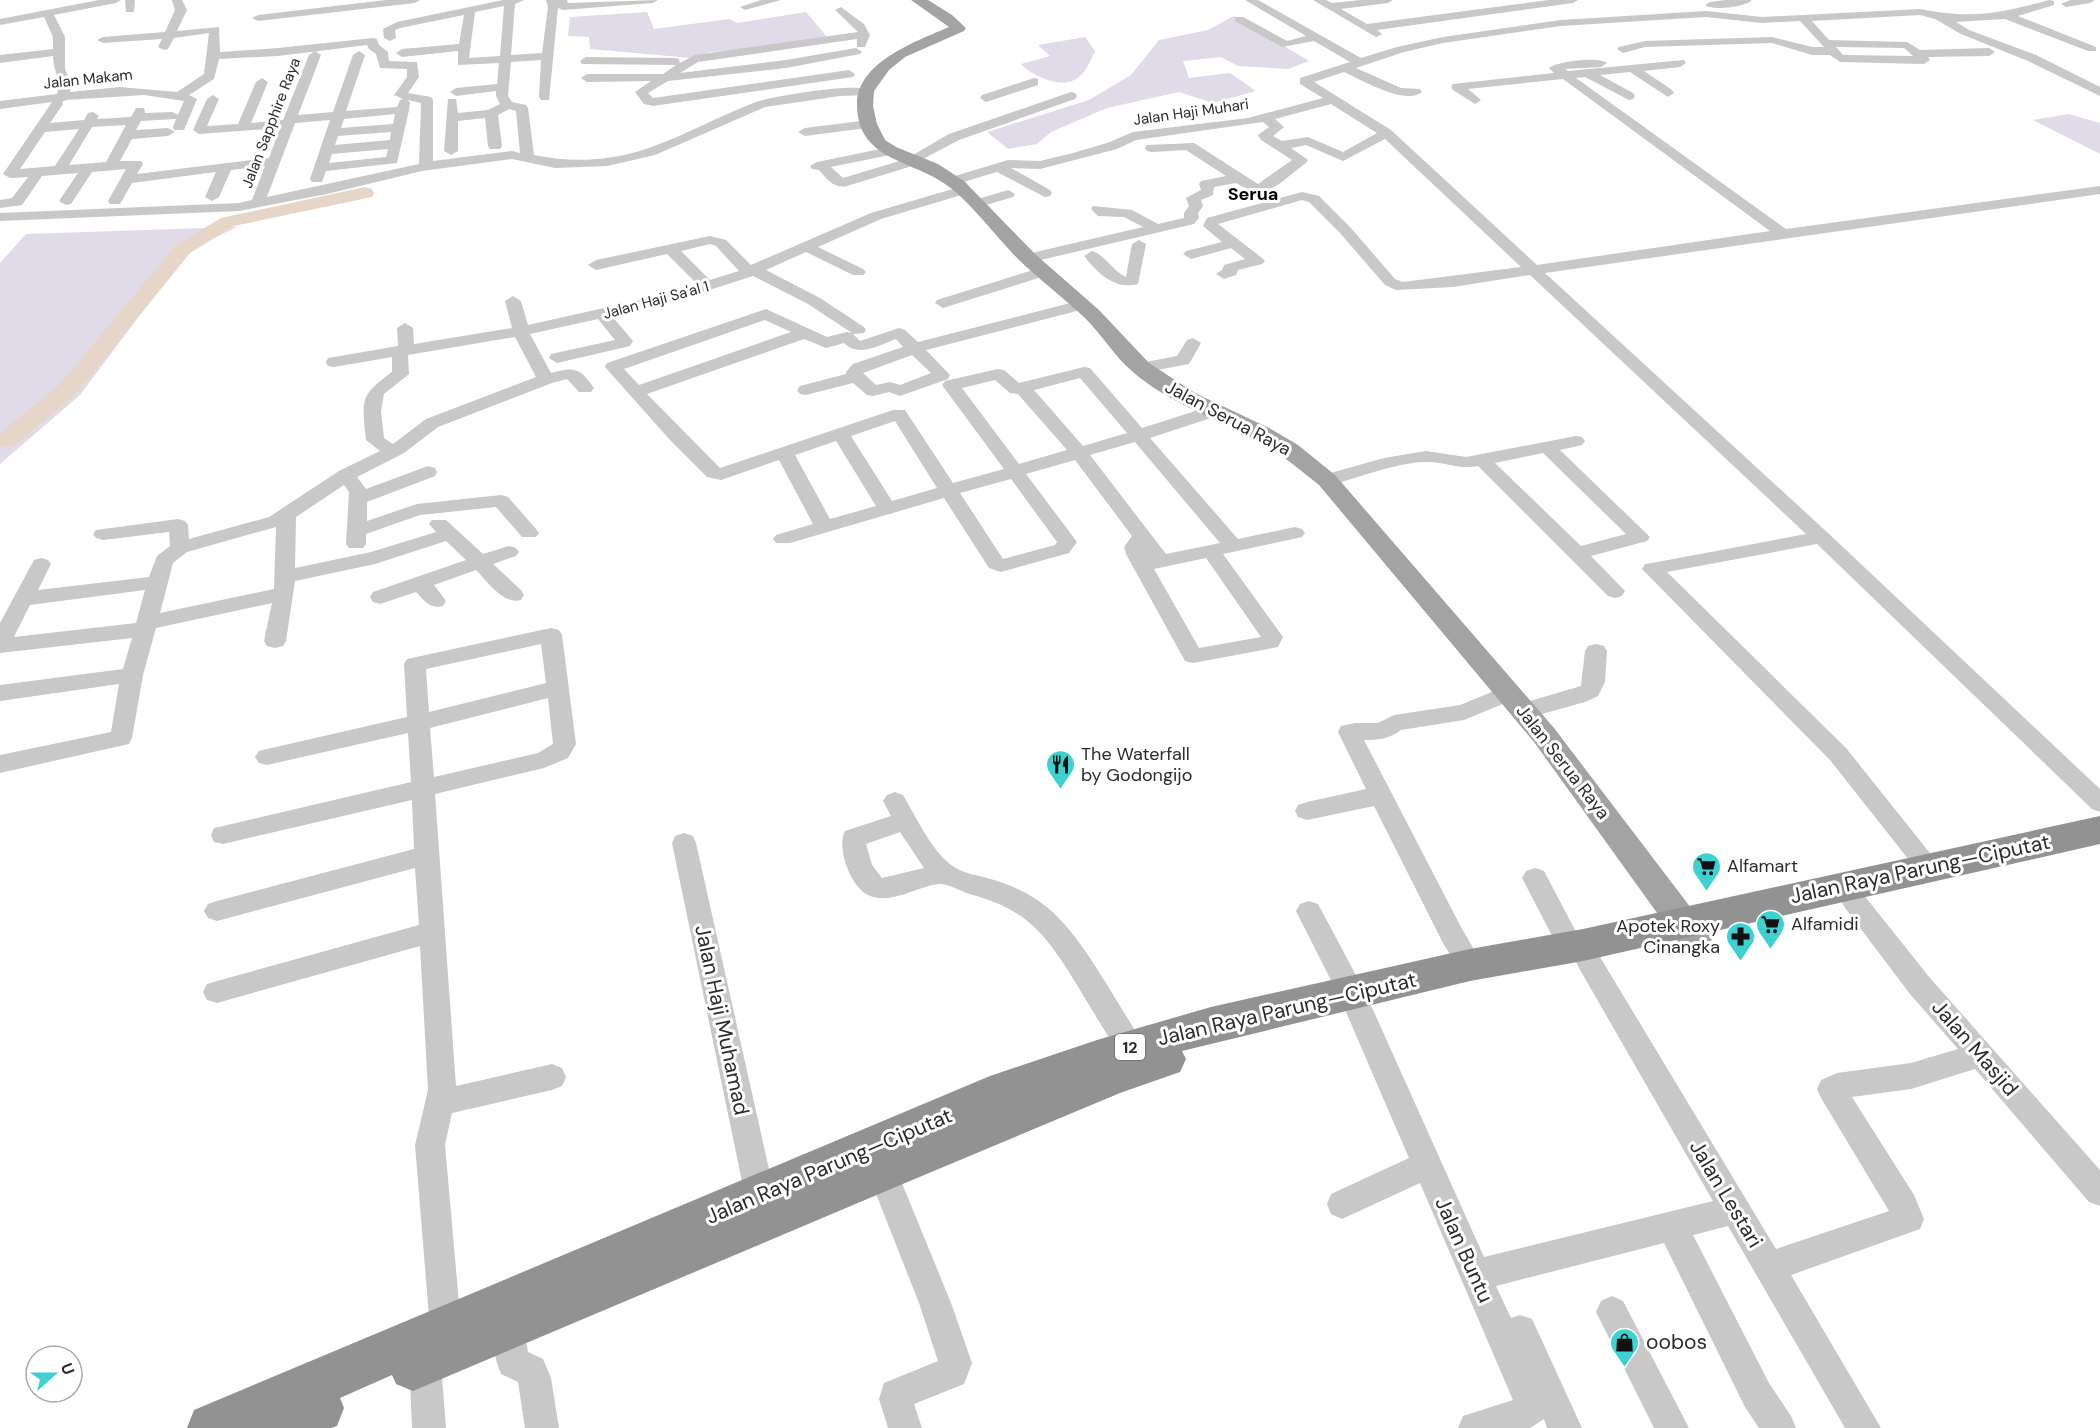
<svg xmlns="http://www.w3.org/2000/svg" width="2100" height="1428" font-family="'DM Sans',sans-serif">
<rect width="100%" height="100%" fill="#fff"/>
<path fill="#e1dae8" d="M647,12L654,29L729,19L737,23L806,12L828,38L783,46L711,52L691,58L590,49L589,37L568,36L570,17Z
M1234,16L1309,61L1288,69L1238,66L1221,57L1183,61L1189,78L1230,73L1256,91L1213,103L1179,92L1107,108L1051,132L1037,144L1008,149L987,132L1089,100L1131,75L1159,40L1208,30Z
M1085,37L1095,51C1091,59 1087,70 1080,76C1065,91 1033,77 1021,64L1050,56L1038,45Z
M2069,114L2100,123V154L2033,120Z
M237,227L198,246L178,264L80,395L0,464V263L26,234Z"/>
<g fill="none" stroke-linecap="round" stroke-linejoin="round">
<path fill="#e6d6c7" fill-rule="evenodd" d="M365,187L372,189L374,193L372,197L234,226L190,253L76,394L14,446L0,447V433L60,384L176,245L221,218Z"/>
<path fill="#c8c8c8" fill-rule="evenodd" d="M99,0H121L116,3L54,15L65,37V69L71,83L70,92L120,87L177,92L204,74L209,33L174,38L168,49L164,50L158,47L162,39L103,43L97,40L103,37L165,32L175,10L172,0H182L187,10L177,31L219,27L220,52L278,48L373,38L377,39L379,45L388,52L389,61L417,62L419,77L408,93L431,97L433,100V161L512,151L520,153L516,111L509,109L498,115L502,146L500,149H490L488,146L485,118L458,121V151L451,155L444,151L448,99H456L458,113L488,110L500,104L496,96V91L456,96L450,92L456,88L497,84L499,63L458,65V51L402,57L396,53L402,49L459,44L464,15L400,28L395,30L396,38L390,41L384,38L383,29L397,22L503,0H524L515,4L511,55L542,53L548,7L546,0H567L568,3L658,0L653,3L563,10L558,8L549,100H541L539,97L541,60L511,62L508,96L512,102L526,105L528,108L534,155C570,163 611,161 646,149C684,136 719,116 756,102C772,96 862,81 872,91L866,95L840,96L765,107L655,155L607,166L555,168L512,159L422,171L327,194L239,211L0,221V213L239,203L252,200L265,166L231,170L219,197L212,201L205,197L216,172L132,183L120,204H110L108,201L126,169L92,172L71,204L66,205L59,201L78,173L42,176L22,205L0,208V200L12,198L28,177L10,178L3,174L52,102L0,109V101L57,94C61,79 53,70 53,56L0,63V55L53,49V37L44,17L0,25V19ZM504,6L500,56L469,58L475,12ZM367,45L369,49L376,54L380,68L407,69V77L394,95L403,99L400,100L397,107L346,111L365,55L359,51L353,55L333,112L298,115L321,55L315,51L309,55L283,120L251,123L268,82L262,78L256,82L238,124L207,126L219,99L213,95L207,99L193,130L199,134L280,128L269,158L137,174L143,164L141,161H120L132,139L168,136L175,132L168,128L136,130L141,121L176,119L173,127L174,130H184L197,99L189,95L214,79L219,59L278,56ZM144,95L184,101L178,115L172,112L145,113L144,108H136L131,117L97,119L99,116L93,112L88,113L84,120L50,123L63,104L62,102L66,100ZM408,100L421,103L419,164L267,197L295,123L330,120L310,179L312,182H322L326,171L397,163L409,110L410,103ZM395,114L393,124L341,128L344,119ZM126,125L106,162L69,165L92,127ZM79,129L55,166L20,169L45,132ZM391,132L390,140L335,145L338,136ZM388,149L386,157L329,163L332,154Z
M125,0H135L134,12H126Z
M386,0H420L415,3L258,21L252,18L258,15Z
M761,0H781L745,10L740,7Z
M1245,0H1258L1361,58L1397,47L1443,37L1561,20L1706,11L1762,17L1920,9C1971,19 1999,14 2049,0L2054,1V5L2018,16L2096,47V51H2088L2005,19L1956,22L1969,30L2036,55L2100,87V96L2028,61L1961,34L1935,19L1920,15L1812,21L1829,40L1907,42L1920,50L1989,48L1995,52L1989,56L1928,57L1930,60L1924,64L1840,62L1830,55H1812L1772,43L1645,47L1623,53L1617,49L1619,47L1645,41L1772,37L1812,47H1824L1800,21L1762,23L1706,17L1561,26L1443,43L1404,52L1356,68L1401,88L1420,89L1422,92C1406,106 1362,80 1344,72L1314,82L1391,130L1537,265L1770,231L1563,79L1468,89L1481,100L1475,104L1453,90L1451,87L1453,84L1554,73L1549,68C1557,61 1599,56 1607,63L1601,67L1565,69L1568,71L1684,60L1686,63L1680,67L1644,71L1672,90L1674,93L1668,97L1630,72L1600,75L1633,93L1635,96L1633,99L1629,100L1585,77L1576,78L1786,229L2100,186V194L1545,273L1828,533L2100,789V812L2092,809L1817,544L1667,572L1846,748L1941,867L1938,874L1929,877L1920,874L1830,760L1642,569L1645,564L1652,563L1806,534L1530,275L1453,287L1396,290L1385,285L1340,233L1309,202L1302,200L1218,224L1262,258L1265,261L1262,264L1238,270L1236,275L1224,279L1216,274L1222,270L1224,265L1245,259L1231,248L1191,259L1183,254L1186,251L1222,242L1203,226L1207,218L1302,192L1319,196L1350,227L1395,279L1403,282L1521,267L1385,139L1343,161L1306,145L1291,148L1308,160L1306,163C1279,182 1268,203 1236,183L1214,187L1213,195L1201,200L1203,206L1198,213L1199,218L1194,224L1028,263L1023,261L1020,258L1023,255L1143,227L1124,217L1098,216L1091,209L1093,206L1132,210L1158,224L1184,218V213L1189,206L1186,198L1201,190L1199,184L1201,181L1226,176L1186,150L1152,152L1147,151L1145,148L1147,145L1194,143L1258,184L1292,160L1261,140L1258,135L1269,127L1263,122L1136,140L1117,149L1040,169L1011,168L1050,190L1052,193L1050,196L1045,197L997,172L953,185L946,181L948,178L1008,160L1040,161L1073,153L1107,143L1133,132L1248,118L1323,98L1300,84V78L1350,62L1314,41L1282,47L1235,21V17H1243L1287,41L1306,36ZM1836,47L1904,48L1913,56L1843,55ZM1331,104L1377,133L1343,152L1308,137L1282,141L1273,136L1284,127L1275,119Z
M1313,0H1326L1332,3L1361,0H1393L1388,3L1341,9L1367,24L1549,0H1578L1573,3L1377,30L1382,34L1376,37Z
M1725,0H1751V1C1743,7 1713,11 1705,5L1710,2Z
M2070,0H2095L2090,3L2066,7L2061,4Z
M841,7L864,24L870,35L865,47H857V39L698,62L680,73L786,60L856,48L862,52L860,54L786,68L668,81L648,93L653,98L849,70L855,74L853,77L653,106L644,104L635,92L651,81L587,82L581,78L587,74H663L676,65L582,64L580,61L586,57L675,58L679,59L680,63L695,55L858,32L835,10Z
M1034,78L1038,79V85L986,102L980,98L982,95Z
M1071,92L1075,93L1077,96L1075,99L959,140L923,159L922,163L847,186C834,189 827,179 819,170L812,169L810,166L817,162L890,147L897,151L890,155L831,167L843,178L906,159L949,134Z
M869,120L875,124L874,127L805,136L798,132L805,128Z
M963,186L968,187L970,190L968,193L881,219L818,247L863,269L866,272L863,275H853L806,252L766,270L820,298L864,327L866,330L864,333L853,334L860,341L899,328L905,330L918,342L1082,300L1088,302L1090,305L1088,308L926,350L950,375L948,379L900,396L889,392L873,396L867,395L853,383L806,395L800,394L797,390L800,386L846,374V372L853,364L903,347L896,339C879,345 859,358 844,343L826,348L804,339L647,394L720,468L893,410H905L953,483L1004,469L942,385L945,381L998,369L1004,370L1019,383L1084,367L1090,368L1142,428L1208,407H1220L1223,411L1220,415L1150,438L1238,539L1295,527L1302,529L1305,533L1302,537L1223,554L1283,637L1278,647L1193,663L1185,661L1126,554L1124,547L1132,536L1075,460L1026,474L1077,542L1069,553L1008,570L1001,572L989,568L944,498L790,543H776L773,539L776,535L813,524L779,460L721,480L707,477L670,440L605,367L607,363L766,309L827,337L847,332L852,333L808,304L753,276L672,302L612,316L633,341L630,346L557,363L549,358L551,354L615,340L598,319L530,334L551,373C575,367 579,367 594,388L591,392H579L567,379L552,383L438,427L404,453L357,477L366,489L428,466L435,468L437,472L435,476L367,502V521L417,504L501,495L508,497L536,529L539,533L536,537H522L496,507L420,515L366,534V544L363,548H349L346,544L349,492L344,485L296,517L295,568L371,552L436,532L429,524L432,520H446L483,554L509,546L516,548L519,552L516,556L493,564L521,590L524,595L521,600C503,605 488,582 476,570L434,585L446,601L443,606C429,609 425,601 416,592L380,604L373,602L370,597L373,592L466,560L446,541L375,564L295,581L286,641L283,646L275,648L267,646L264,641L272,603L156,628L143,675L132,738L129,744L0,773V755L111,732L119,684L0,701V685L123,669L132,638L0,653V623L34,560L41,558L48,560L51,564L38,590L149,577L157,556L170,546L169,532L103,540L96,538L93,534L96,530L178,519L185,521L188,525L189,539L269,517L339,471L380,451L366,440C362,400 359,396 392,372V357L334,367L328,366L326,362L328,358L398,346L397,328L405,323L413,328L414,344L512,328L505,301L513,296L521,301L528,325L662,295L697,284L667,254L596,270L588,265L596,260L710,236L726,240L751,265L871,213ZM710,244L716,246L739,271L710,280L681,251ZM765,320L791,332L639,385L624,369ZM515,337L536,377L426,419L393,444L384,438L381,411L384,394L409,374L408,355ZM912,355L931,373L900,385L890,382L876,385L863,373ZM1080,378L1127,433L1083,446L1034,390ZM995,380L1010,393L1018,394L1067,450L1019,464L962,388ZM895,421L937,488L892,501L851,436ZM836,441L876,506L830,519L795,455ZM1135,442L1220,543L1166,554L1090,455ZM1011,479L1057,542L1055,545L1003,559L960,493ZM276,527L274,589L160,613L173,563L187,552ZM1206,558L1261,637L1199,648L1154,569ZM145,590L136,623L14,637L30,605Z
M1008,190L1015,194L1013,197L976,208L969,204L971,201Z
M1139,240L1146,244L1138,284C1115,290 1098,274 1084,256L1092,251C1105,255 1113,271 1126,277L1132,244Z
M1046,266L1051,268L1054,271L1051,274L943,308L935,303L937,300Z
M1193,338L1201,343L1189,364L1141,373L1133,368L1135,364L1177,356L1187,340Z
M1576,436L1582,437L1585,441L1582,445L1560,450L1650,537L1647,541L1591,556L1625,591L1622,596L1615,598L1608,596L1478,466C1460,470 1445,462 1427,462C1401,461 1354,479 1327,486L1320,484L1318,480L1320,476L1384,458L1426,451L1466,457ZM1543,453L1626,534L1581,546L1495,463Z
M551,628L559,630L562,635L576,744L568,758L544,768L435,794L456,1086L552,1064L562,1068L566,1077L562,1086L552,1090L452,1113L445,1145L462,1337L458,1349L446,1353L440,1351L446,1428H412L409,1355L413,1343L425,1339L431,1341L415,1145L428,1090L420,946L217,1003L207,1000L203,992L207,984L217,981L419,925L415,868L217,921L208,918L204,911L208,904L217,901L414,849L412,800L223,844L214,842L211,835L214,828L223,826L411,782L408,733L267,765L259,763L255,757L259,751L267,749L407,717L404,664L407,659ZM541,644L546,683L429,712L426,669ZM548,698L553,744L538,753L434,777L430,728Z
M1596,644L1604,646L1607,651L1605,682L1598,696L1585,702L1524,719L1516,717L1513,711L1516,705L1581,686L1585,651L1588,646Z
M1509,685L1517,688L1520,693L1517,698L1464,720L1401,730C1390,739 1377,740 1364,740L1461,927L1483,965L1479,973L1470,976L1461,973L1443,943L1374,806L1307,820L1298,817L1295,811L1298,805L1307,802L1366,789L1338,732L1341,726L1355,723H1378L1394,715L1460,705Z
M895,792L903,795C916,817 934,856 956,868C966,874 977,875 987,878C1009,884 1030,893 1048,908C1082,936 1115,1000 1140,1038L1144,1047L1140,1056L1130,1059L1120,1056C1106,1032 1091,1009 1077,985C1047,936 1028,909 969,894C961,891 947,883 939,884C917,886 890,906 868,895C851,887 836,848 845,831L891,816L883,801L887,795ZM900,832L924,868L882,878L872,865L866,844Z
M684,833L693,836L696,843L775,1196L771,1206L760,1210L749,1206L745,1196L672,843L675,836Z
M1535,868L1544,871L1584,947L1582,951L1588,949L1597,952L1776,1249L1889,1211L1821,1098L1817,1089L1821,1080L1837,1073L1911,1063L1958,1049L1910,994L1845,908L1841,901L1845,894L1854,891L1863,894L1930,978L2100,1170V1206L2089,1202L1975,1069L1911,1089L1852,1097L1914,1195L1924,1219L1920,1229L1791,1275L1881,1428H1845L1728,1226L1693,1235L1769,1383L1791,1416L1796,1428H1759L1745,1407L1664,1243L1496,1286L1511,1318L1520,1315L1532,1319L1582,1428H1547L1544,1419L1530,1428H1458L1463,1416L1513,1400L1420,1183L1342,1219L1331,1214L1327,1204L1331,1194L1409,1158L1346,1012L1350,1005L1342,1002L1296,911L1300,904L1309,901L1318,904L1366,994L1362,1001L1370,1004L1374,1012L1484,1257L1713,1201L1579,968L1575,960L1577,956L1571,958L1562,955L1522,878L1526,871Z
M882,1157L893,1161L897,1171L951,1303L972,1363L964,1384L914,1404L922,1428H888L879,1399L884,1383L938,1361L919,1303L867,1171L871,1161Z
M1612,1296L1623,1301L1689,1428H1654L1596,1312L1601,1301Z
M508,1313L519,1318L524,1329L528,1352L543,1359L551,1378L559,1428H525L518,1382L501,1374C494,1356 489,1335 497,1318Z"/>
<path fill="#a3a3a3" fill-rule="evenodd" d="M911,0H928L952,15L966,28L964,31L905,57L889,70L874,91L873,106L877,124L885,140L896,147L938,164L964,181L1035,254L1099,310L1149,363L1195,393L1269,428L1298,445L1335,475L1554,728L1707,929L1712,939L1707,949L1695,953L1683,949L1534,742L1319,485C1297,468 1277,450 1252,438C1213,417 1167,402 1133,372C1115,357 1102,335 1085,318C1064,298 1041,281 1020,261C997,238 977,210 952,189C916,159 857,163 857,104C857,62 917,41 949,27Z"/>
<path fill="#929292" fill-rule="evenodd" d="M2100,816V844L1583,961L1470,981L1182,1051L1186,1059L1180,1072L1120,1093L898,1186L413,1391L396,1384L392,1375L340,1398L344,1408L337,1426L331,1428H187L194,1410L990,1076L1097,1040L1211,1007L1470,949L1583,929Z"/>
</g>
<defs>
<symbol id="restaurant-pin" viewBox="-11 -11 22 30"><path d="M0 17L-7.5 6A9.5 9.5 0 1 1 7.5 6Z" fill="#3dd2d1" stroke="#fff"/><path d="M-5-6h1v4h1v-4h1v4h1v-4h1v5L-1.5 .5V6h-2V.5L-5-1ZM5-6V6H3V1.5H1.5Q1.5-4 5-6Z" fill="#111"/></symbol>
<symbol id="supermarket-pin" viewBox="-11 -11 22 30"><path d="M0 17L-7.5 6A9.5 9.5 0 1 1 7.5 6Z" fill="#3dd2d1" stroke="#fff"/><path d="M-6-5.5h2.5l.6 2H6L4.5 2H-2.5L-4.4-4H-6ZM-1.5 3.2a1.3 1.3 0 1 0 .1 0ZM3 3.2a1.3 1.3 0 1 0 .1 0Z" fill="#111"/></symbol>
<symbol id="pharmacy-pin" viewBox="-11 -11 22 30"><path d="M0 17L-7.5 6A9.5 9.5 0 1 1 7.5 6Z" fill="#3dd2d1" stroke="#fff"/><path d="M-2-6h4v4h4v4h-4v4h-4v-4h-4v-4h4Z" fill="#111"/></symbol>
<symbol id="shop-pin" viewBox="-11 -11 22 30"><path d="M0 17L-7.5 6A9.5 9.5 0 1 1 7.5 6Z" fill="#3dd2d1" stroke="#fff"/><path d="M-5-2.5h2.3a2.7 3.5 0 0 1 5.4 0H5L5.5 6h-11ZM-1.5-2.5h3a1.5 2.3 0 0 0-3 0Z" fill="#111"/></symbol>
</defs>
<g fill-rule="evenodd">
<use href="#restaurant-pin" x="1044" y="748" width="33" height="45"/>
<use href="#supermarket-pin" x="1690" y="850" width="33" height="45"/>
<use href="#supermarket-pin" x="1754" y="908" width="33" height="45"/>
<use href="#pharmacy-pin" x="1724" y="920" width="33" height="45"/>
<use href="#shop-pin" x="1608" y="1326" width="33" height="45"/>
</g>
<g text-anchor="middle" stroke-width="6" stroke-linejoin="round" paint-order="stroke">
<g font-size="15" fill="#2b2b2b" stroke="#fff">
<text transform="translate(88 79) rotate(-6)" y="5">Jalan Makam</text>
<text transform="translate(1191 112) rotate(-8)" y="5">Jalan Haji Muhari</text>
<text transform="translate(271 123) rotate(-69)" y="5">Jalan Sapphire Raya</text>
<text transform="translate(656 300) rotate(-15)" y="5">Jalan Haji Sa'al 1</text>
</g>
<rect fill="#fff" stroke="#6b6b6b" stroke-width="1.5" x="1115" y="1034" width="30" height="26" rx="4.5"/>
<g font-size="16" font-weight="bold" fill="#2b2b2b">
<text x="1130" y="1053">12</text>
</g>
<g font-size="18" font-weight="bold" fill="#000" stroke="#fff">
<text x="1253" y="200">Serua</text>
</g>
<g font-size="18" fill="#2b2b2b" stroke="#fff">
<text transform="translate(1228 418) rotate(28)" y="6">Jalan Serua Raya</text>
<text transform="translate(1563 762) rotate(52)" y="6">Jalan Serua Raya</text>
</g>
<g font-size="18" fill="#2b2b2b" stroke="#fff" text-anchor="start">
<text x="1081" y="760">The Waterfall<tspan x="1081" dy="21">by Godongijo</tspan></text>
<text x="1727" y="872">Alfamart</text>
<text x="1791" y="930">Alfamidi</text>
<text x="1720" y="932" text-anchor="end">Apotek Roxy<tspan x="1720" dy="21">Cinangka</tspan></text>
</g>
<g font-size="21" fill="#2b2b2b" stroke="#fff">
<text transform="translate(1920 869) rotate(-12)" y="7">Jalan Raya Parung—Ciputat</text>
<text transform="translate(1287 1009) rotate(-13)" y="7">Jalan Raya Parung—Ciputat</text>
<text transform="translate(722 1020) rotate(78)" y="7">Jalan Haji Muhamad</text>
<text transform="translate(1975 1048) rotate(49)" y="7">Jalan Masjid</text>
<text transform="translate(829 1166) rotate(-23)" y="7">Jalan Raya Parung—Ciputat</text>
<text transform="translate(1726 1194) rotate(59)" y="7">Jalan Lestari</text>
<text transform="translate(1464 1250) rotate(66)" y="7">Jalan Buntu</text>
</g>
<g font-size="21" fill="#2b2b2b" stroke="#fff" text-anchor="start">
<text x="1646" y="1349">oobos</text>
</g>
</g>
<g transform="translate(54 1374) rotate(69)"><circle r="28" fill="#ffffff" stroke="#aaaaaa" stroke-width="1.5"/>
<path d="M0-4.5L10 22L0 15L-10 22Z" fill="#3dd2d1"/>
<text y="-9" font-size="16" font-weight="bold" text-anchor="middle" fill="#2b2b2b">U</text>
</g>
</svg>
